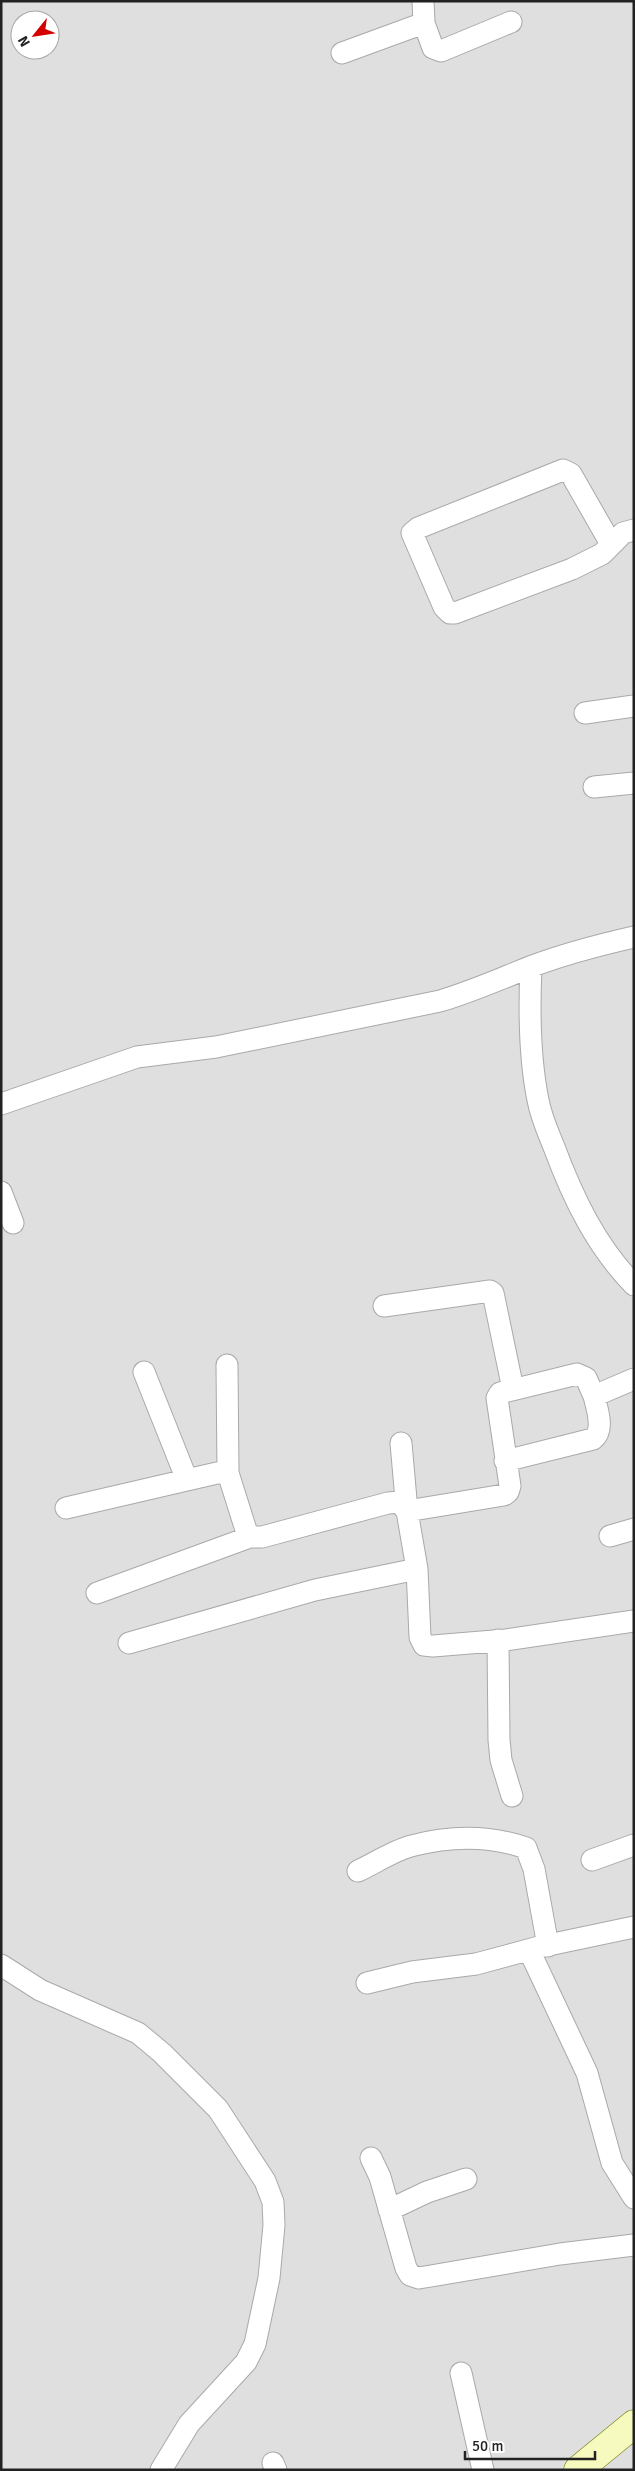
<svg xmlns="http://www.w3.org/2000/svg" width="635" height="2471" font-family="Signika,sans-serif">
<rect width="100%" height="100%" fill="#f2efe9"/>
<path fill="#e0dfdf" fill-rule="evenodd" d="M1,1H634V2470H1ZM20,20H50V50H20Z"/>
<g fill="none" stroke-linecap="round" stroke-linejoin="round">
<defs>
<path id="street" d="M424,23L433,48L441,51L511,22
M342,53L424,23L423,1
M611,544L571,474L563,470L418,528L412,533L444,607L450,613H455L572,569L602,554L623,533L634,530
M585,713L634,706
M594,787L634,783
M531,967C529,1011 529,1056 538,1100C541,1117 548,1132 554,1147C573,1198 596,1246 634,1285
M1,1104L137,1057L216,1047L440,1001C471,992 500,979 530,967C564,954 599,945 634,937
M1,1192L13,1223
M384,1306L490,1291L493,1293L513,1389
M227,1365L228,1473
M144,1372L187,1480
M401,1443L407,1511L504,1495L508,1492L510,1486L497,1398L500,1393L577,1374L586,1378L594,1396
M505,1461L593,1439C605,1430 597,1409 594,1396L634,1379
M66,1508L217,1473H228L246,1530L250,1537H262L388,1503L399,1502L407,1511L417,1569L420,1637L424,1645L433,1646L506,1640L634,1621
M610,1536L634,1529
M97,1593L250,1537
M498,1640L499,1740L501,1760L512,1796
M129,1643L315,1590L417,1569
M592,1860L634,1845
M358,1871C375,1863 393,1851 411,1846C449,1836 489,1835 526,1848L534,1869L548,1946
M529,1950L587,2073L612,2163L634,2198
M1,1965L40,1990L138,2033L162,2053L218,2109L265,2181L273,2202L274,2225L269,2278L255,2344L246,2362L189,2424L161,2470
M367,1983L412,1972L476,1964L539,1947L634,1927
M371,2158L380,2177L406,2268L410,2275L419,2278L560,2254L634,2245
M389,2210L427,2192L466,2179
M461,2373L483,2470
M273,2463L276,2470"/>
<path id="secondary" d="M578,2470L634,2424"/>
</defs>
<use href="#street" stroke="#a9a9a9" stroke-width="23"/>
<use href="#secondary" stroke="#707d05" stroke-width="29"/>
<use href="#street" stroke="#fff" stroke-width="21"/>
<use href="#secondary" stroke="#f7fabf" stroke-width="28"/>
</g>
<rect width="635" height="2471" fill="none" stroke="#222222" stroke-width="5"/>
<g transform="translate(35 35) rotate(240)"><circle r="24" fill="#ffffff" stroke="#a7a7a7"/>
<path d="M0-4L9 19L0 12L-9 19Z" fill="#d40000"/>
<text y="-8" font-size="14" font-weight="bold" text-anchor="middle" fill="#222222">N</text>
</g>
<path d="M465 2451v8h130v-8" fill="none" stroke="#222222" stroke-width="2.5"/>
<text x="472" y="2451" font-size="15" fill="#222222" stroke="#ffffff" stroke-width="4" paint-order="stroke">50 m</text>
</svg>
